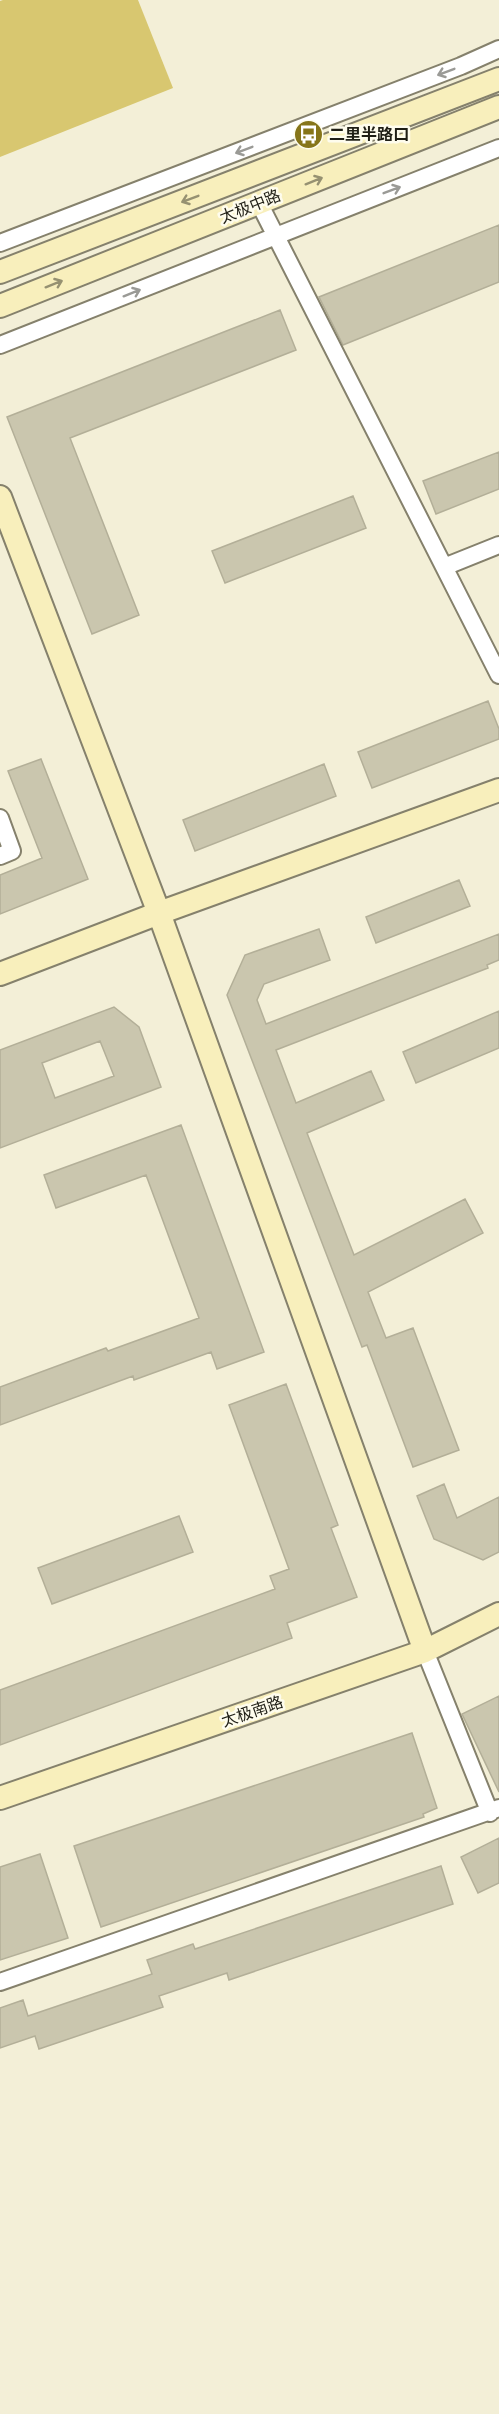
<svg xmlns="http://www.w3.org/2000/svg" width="499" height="2414" font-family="Cabin,'Noto Sans SC',sans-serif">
<rect width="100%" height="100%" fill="#f3efd7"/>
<path fill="#d8c770" d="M3,0H138L173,88L0,157V1Z"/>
<path fill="#cac6ae" stroke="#b3af98" stroke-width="1.5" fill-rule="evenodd" d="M499,225V282L343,345L319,297Z
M280,310L296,350L70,438L139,615L92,634L7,417Z
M499,452V489L436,514L423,481Z
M353,496L366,528L225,583L212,551Z
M488,701L499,729V739L372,788L358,752Z
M41,759L88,879L0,914V875L42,858L8,771Z
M324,764L336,796L195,851L183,820Z
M459,880L470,906L376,943L366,917Z
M319,929L330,960L264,984L257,1000L266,1024L499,934V960L487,965L488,968L276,1050L296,1103L371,1071L384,1100L307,1133L354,1255L465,1199L483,1233L368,1292L386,1338L413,1328L459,1450L413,1467L367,1345L362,1347L227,995L245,955Z
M114,1007L139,1027L161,1087L0,1148V1050ZM100,1041L114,1076L55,1098L42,1063Z
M499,1011V1048L416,1083L403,1052Z
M181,1125L264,1352L217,1369L211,1352L134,1380L133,1376L0,1425V1387L106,1348L108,1351L199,1318L146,1175L56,1208L44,1175Z
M286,1384L338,1525L331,1528L357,1597L287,1623L292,1638L0,1745V1690L275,1589L270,1576L289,1569L229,1405Z
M444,1484L457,1518L499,1497V1552L483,1560L434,1539L417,1496Z
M179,1516L193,1552L52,1604L38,1568Z
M499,1696V1792L462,1714Z
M412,1733L437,1808L423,1814L424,1817L101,1927L74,1846Z
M499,1838V1883L478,1893L461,1857Z
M40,1854L68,1938L0,1960V1867Z
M441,1866L453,1904L229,1980L227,1973L159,1996L163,2007L39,2049L35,2036L0,2048V2008L23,2000L28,2016L152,1974L147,1960L193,1944L195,1949Z"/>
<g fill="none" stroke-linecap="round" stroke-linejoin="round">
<defs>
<path id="street" d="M259,203L499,675
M0,243L461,66L499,49
M0,345L499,148
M444,567L499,545
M0,818L12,851L0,856
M425,1651L490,1813
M0,1982L499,1808"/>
<path id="secondary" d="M0,272L499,79
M0,306L499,107
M0,497L159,913L425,1651
M0,974L159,913L499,790
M0,1798L425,1651L499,1614"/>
</defs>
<use href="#street" stroke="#85816c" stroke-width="20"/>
<use href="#secondary" stroke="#85816c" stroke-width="26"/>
<use href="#street" stroke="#fff" stroke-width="16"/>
<use href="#secondary" stroke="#f8efbc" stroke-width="22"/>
</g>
<defs><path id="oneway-shaft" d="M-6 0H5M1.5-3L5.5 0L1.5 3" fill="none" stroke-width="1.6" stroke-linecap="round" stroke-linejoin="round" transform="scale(1.5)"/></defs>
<g stroke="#9a9a96">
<use href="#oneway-shaft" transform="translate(446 72) rotate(159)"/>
<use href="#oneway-shaft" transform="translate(244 150) rotate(159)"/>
<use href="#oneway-shaft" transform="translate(392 190) rotate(-21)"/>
<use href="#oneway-shaft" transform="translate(132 293) rotate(-22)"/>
</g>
<g stroke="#969171">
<use href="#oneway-shaft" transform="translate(314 181) rotate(-22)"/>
<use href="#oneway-shaft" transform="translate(190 199) rotate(159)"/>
<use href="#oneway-shaft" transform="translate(54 284) rotate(-22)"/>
</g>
<defs>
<symbol id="bus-disc" viewBox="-11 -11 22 22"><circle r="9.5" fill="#867519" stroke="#fefced"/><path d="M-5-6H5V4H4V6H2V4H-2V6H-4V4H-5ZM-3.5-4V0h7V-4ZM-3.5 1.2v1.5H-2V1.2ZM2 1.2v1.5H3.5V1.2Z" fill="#fff"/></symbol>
</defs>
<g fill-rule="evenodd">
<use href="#bus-disc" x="292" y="118" width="33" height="33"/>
</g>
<g text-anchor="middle" stroke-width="5" stroke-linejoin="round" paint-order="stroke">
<g font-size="16" font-weight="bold" fill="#1f1e15" stroke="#fefced" text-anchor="start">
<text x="329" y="140">二里半路口</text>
</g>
<g font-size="16" fill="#1f1e15" stroke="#fefced">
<text transform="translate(250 206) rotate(-22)" y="6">太极中路</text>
<text transform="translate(252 1711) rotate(-19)" y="6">太极南路</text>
</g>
</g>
</svg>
